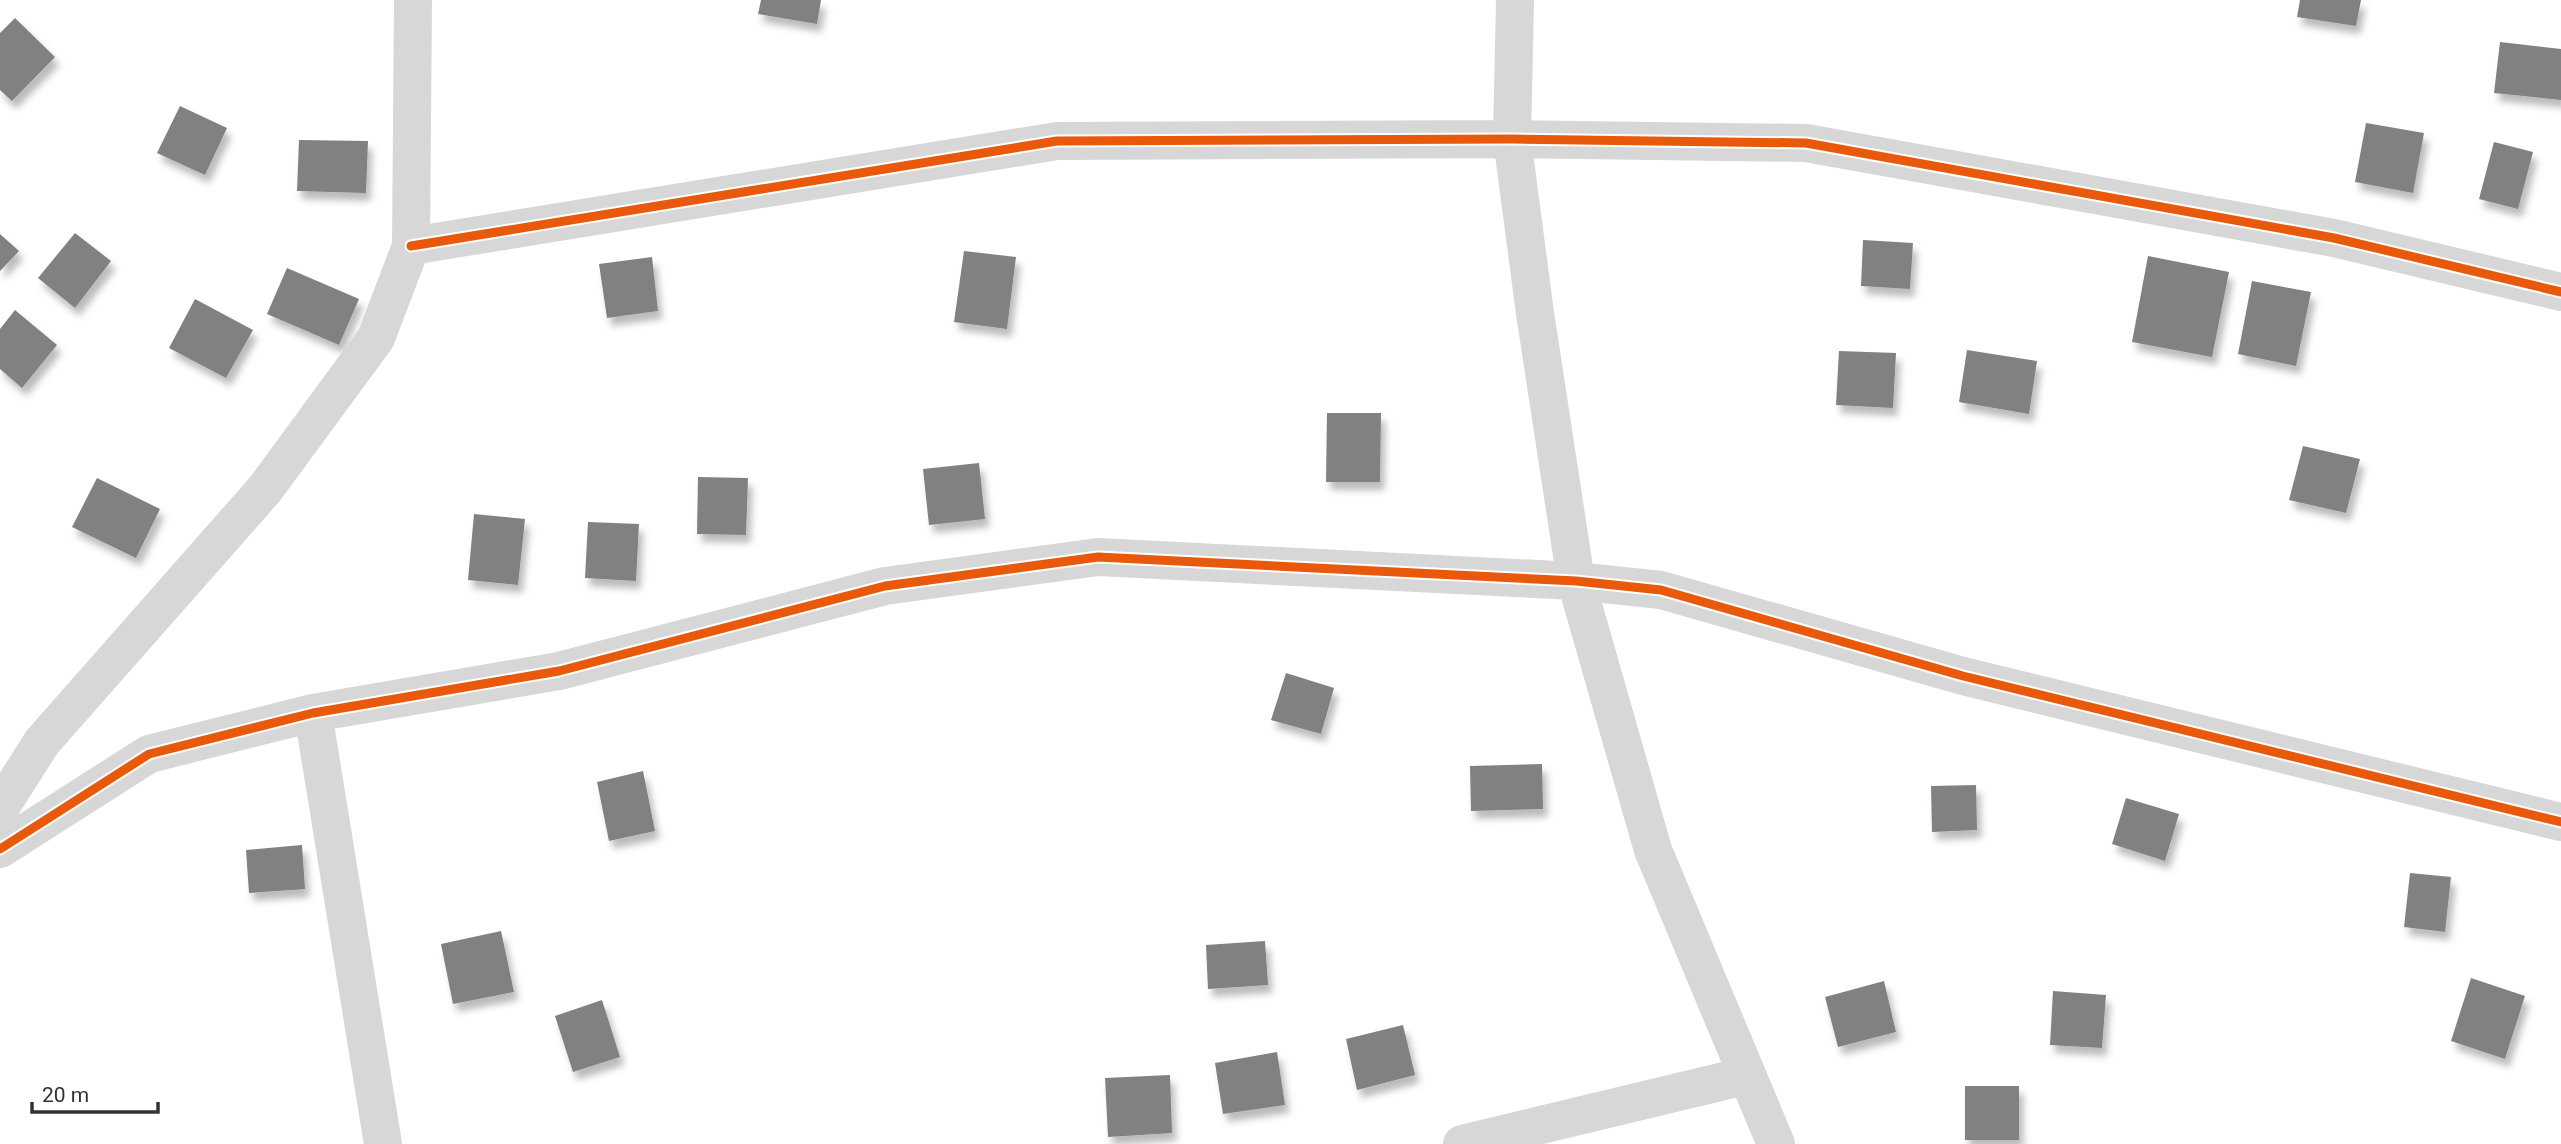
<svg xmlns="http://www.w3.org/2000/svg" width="2561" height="1144" font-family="Roboto,sans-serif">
<defs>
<filter id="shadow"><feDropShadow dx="4.5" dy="8" stdDeviation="3.5" flood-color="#0004"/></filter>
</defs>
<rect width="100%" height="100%" fill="#fff"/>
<path fill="#818181" filter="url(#shadow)" d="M761,0H821L817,24L758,14Z
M2300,0H2361L2356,26L2297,17Z
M15,18L55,57L12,101L0,90V33Z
M2500,42L2561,49V100L2494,93Z
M180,106L227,128L205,175L157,153Z
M2366,123L2424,133L2413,193L2355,182Z
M299,140L368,141L366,193L297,191Z
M2494,142L2533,152L2518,209L2479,199Z
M75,233L111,261L75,308L38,278Z
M0,234L19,251L0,271Z
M1863,240L1913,243L1910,289L1861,286Z
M964,251L1016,257L1007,329L954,322Z
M2148,256L2229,272L2212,357L2132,342Z
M652,257L658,311L607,318L599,264Z
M287,268L359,299L339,345L267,314Z
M2252,281L2311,292L2296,366L2238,354Z
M195,299L253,330L226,378L169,348Z
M15,310L57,345L22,388L0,369V329Z
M1967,350L2037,361L2029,414L1959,402Z
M1839,351L1896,353L1893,408L1836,405Z
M1327,413H1381L1380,482H1326Z
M2303,446L2360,459L2346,513L2289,500Z
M979,463L985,519L929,525L923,469Z
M698,477L748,478L746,535L697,534Z
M97,478L160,509L136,558L72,527Z
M474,514L525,519L518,585L468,580Z
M588,522L639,524L636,581L585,578Z
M1286,673L1334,688L1321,734L1271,720Z
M1542,764L1543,809L1471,811L1470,766Z
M643,771L655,831L609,841L597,782Z
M1976,785L1977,830L1932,832L1931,786Z
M2126,798L2179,814L2165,861L2112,844Z
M302,845L305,889L249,893L246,850Z
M2410,873L2451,877L2445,932L2404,927Z
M501,931L514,992L453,1004L441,944Z
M1265,941L1268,985L1208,989L1206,945Z
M2471,978L2525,996L2505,1059L2451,1041Z
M1884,981L1896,1032L1838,1047L1825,997Z
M2053,991L2106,995L2102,1048L2050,1045Z
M602,1000L620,1057L573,1072L555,1016Z
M1403,1025L1415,1075L1357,1090L1346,1039Z
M1277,1052L1285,1105L1223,1114L1215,1063Z
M1170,1075L1172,1133L1108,1137L1105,1078Z
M1965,1086H2019V1140H1965Z"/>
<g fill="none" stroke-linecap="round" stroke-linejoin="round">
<path stroke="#d7d7d7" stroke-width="38" d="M1515,0L1512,139L1535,313L1576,581L1653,850L1776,1144
M411,246L1057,141L1512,139L1806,143L2334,238L2561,292
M313,713L383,1144
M0,808L42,742L265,489L376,338L411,246L413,0
M0,849L149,754L313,713L559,671L885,586L1098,557L1576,581L1661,590L1963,676L2561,822
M1462,1144L1745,1076"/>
<defs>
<path id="cycleway" d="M411,246L1057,141L1512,139L1806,143L2334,238L2561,292
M0,849L149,754L313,713L559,671L885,586L1098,557L1576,581L1661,590L1963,676L2561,822"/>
</defs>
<use href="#cycleway" stroke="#fff" stroke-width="13"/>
<use href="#cycleway" stroke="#e8590c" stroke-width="9"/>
</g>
<path d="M32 1102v10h126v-10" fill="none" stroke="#333333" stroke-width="3.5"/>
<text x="42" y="1102" font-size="21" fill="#333333" stroke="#ffffff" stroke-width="5" paint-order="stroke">20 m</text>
</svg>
